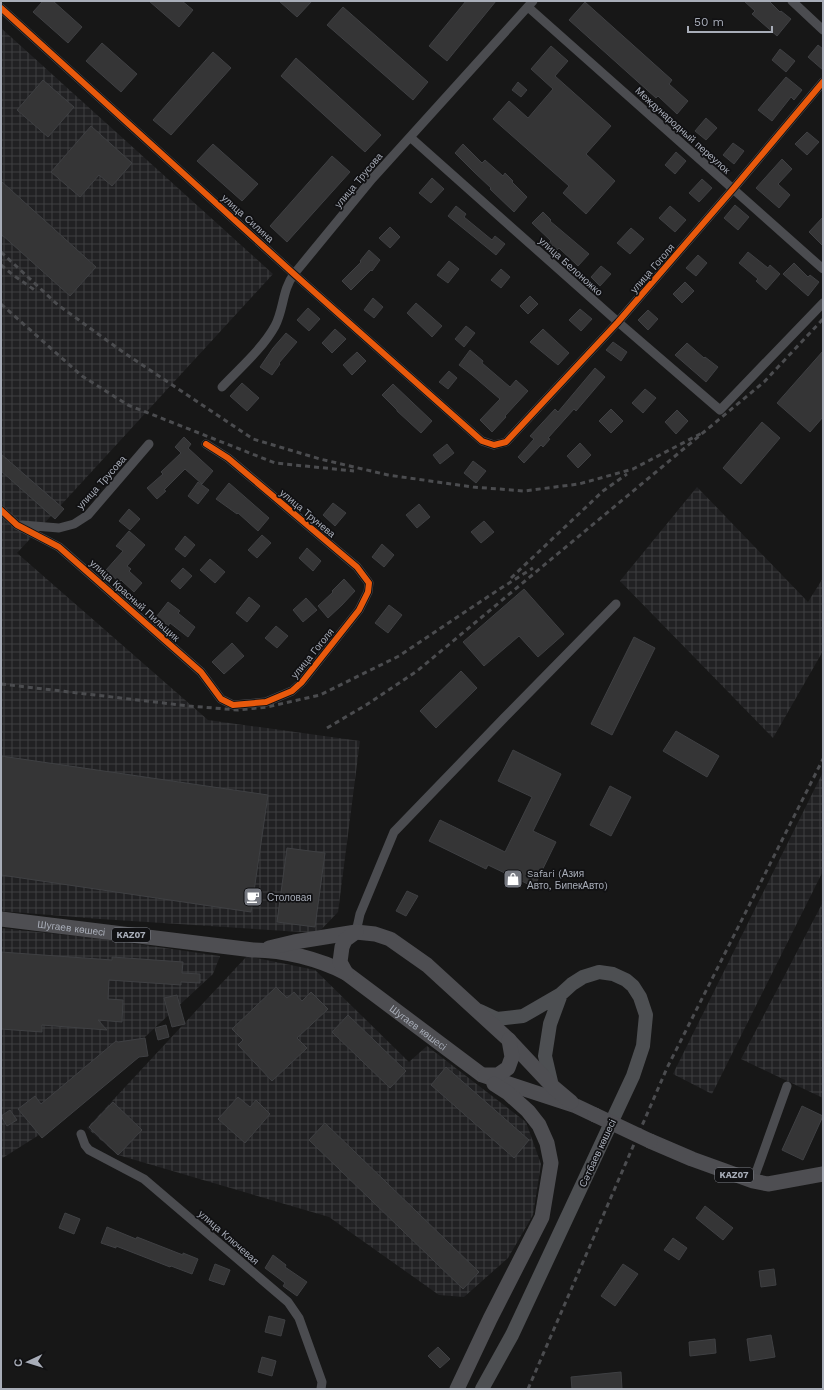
<svg xmlns="http://www.w3.org/2000/svg" width="824" height="1390" font-family="'Work Sans',sans-serif">
<defs>
<pattern id="industrial-grid" width="8" height="8" patternUnits="userSpaceOnUse"><rect width="8" height="8" fill="#212123"/><path d="M0 4h8M4 0v8" fill="none" stroke="#3e3f41"/></pattern>
</defs>
<rect width="100%" height="100%" fill="#171717"/>
<path fill="url(#industrial-grid)" d="M1,28L273,274L17,553L208,720L360,741L338,912L318,933L100,919L1,911Z
M697,487L808,602L823,578V651L773,738L620,581Z
M823,772V871L712,1094L673,1074Z
M823,902V1098L741,1059Z
M1,928L103,939L220,956L213,974L39,1135L1,1159Z
M247,956L315,970L409,1062L427,1046L526,1122L541,1164L533,1215L508,1258L464,1297L439,1295L329,1217L118,1155L87,1128Z"/>
<path fill="#353536" stroke="#3f4043" d="M43,1H53L82,27L68,43L33,12Z
M149,1H182L193,10L179,27Z
M279,1H312L297,17Z
M466,1H496L447,61L429,46Z
M744,1H769L780,12L781,11L791,19L777,36L752,14L755,11Z
M585,2L672,80L669,84L688,101L677,114L658,96L656,98L569,20Z
M343,7L428,82L413,100L327,25Z
M102,43L137,74L121,92L86,61Z
M818,45L823,49V70L808,57Z
M551,46L568,61L555,76L611,126L586,154L615,181L586,214L563,193L569,186L493,119L509,101L528,118L553,89L531,69Z
M780,49L795,61L786,72L772,60Z
M213,52L231,68L171,135L153,120Z
M296,58L381,135L365,152L281,76Z
M786,77L802,90L794,100L791,97L772,121L758,110Z
M43,80L74,107L48,137L17,110Z
M518,82L527,90L521,97L512,90Z
M706,118L717,128L706,140L695,131Z
M91,126L132,163L112,186L99,175L80,197L51,172Z
M807,132L819,142L807,155L795,144Z
M733,143L744,151L734,164L723,155Z
M213,144L258,184L242,201L197,161Z
M463,144L482,163L485,160L503,176L505,173L513,181L512,182L527,197L514,212L490,189L491,188L474,172L455,153Z
M676,152L686,161L675,174L665,165Z
M332,156L350,172L287,242L270,226Z
M782,159L792,169L778,184L790,195L779,208L756,188Z
M432,178L444,189L431,203L419,193Z
M702,179L712,188L699,202L689,193Z
M1,181L96,267L70,296L1,234Z
M735,205L749,217L738,230L724,218Z
M456,206L466,214L464,217L492,240L495,236L505,244L496,255L448,216Z
M670,206L686,220L675,232L659,218Z
M543,212L551,220L550,221L589,254L578,266L559,248L557,250L549,243L551,241L532,223Z
M823,217V246L809,232Z
M390,227L400,237L390,248L379,238Z
M631,228L644,239L630,254L617,243Z
M369,250L380,260L372,271L371,270L351,290L342,281L361,262L360,261Z
M748,252L768,268L770,265L780,274L766,290L756,281L758,279L739,263Z
M698,255L707,263L696,276L686,268Z
M449,261L459,269L448,283L437,275Z
M794,263L808,277L810,275L819,282L808,296L783,274Z
M601,266L611,274L600,286L591,277Z
M501,269L510,277L501,288L491,280Z
M685,282L694,291L682,303L673,294Z
M530,296L538,304L528,314L520,306Z
M373,298L383,307L374,318L364,310Z
M416,303L442,326L432,337L407,313Z
M308,308L320,319L309,331L297,320Z
M580,309L592,319L581,331L569,320Z
M648,310L658,319L648,330L638,320Z
M466,326L475,333L464,347L455,339Z
M335,329L346,339L332,353L322,343Z
M543,329L569,353L558,365L530,342Z
M286,333L297,342L279,363L280,364L272,375L260,367L273,348Z
M613,342L627,352L621,361L606,350Z
M687,343L704,358L705,357L718,367L706,382L675,355Z
M470,350L483,361L482,363L510,387L516,380L528,391L505,416L506,417L492,432L480,420L500,399L472,375L459,365Z
M823,351V417L810,432L777,403Z
M357,352L366,361L352,375L343,365Z
M595,368L605,377L576,411L574,409L548,438L550,439L543,447L541,445L524,463L518,457L534,439L530,436L555,409L558,412Z
M449,371L457,378L448,389L439,382Z
M242,383L259,398L247,411L230,396Z
M393,384L432,421L421,433L397,411V410L382,395Z
M645,389L656,398L643,413L632,403Z
M611,409L623,421L611,433L599,421Z
M677,410L688,421L676,434L665,422Z
M762,422L780,438L741,484L723,468Z
M184,437L191,444L188,448L213,471L202,484L185,469L164,490L166,491L157,499L147,488L163,474L161,472L181,453L175,447Z
M580,443L591,455L578,468L567,456Z
M447,444L454,453L440,464L433,455Z
M1,454L64,509L55,519L1,471Z
M473,461L486,471L476,483L464,473Z
M198,482L209,490L198,504L188,496Z
M229,483L269,518L258,531L238,513L237,514L216,499Z
M333,503L346,513L335,526L323,515Z
M419,504L430,517L417,528L406,515Z
M129,509L140,519L130,530L119,521Z
M484,521L494,532L481,543L471,532Z
M129,531L145,545L127,566L131,569L129,571L142,583L134,592L121,580L119,582L106,570L123,551L116,546Z
M262,535L271,543L257,558L248,550Z
M185,536L195,545L185,557L175,549Z
M382,544L394,555L384,567L372,557Z
M307,548L321,561L313,571L299,558Z
M210,559L225,572L215,583L200,570Z
M183,568L192,576L180,589L171,581Z
M344,579L355,591L342,605L328,618L318,606L333,592L332,591Z
M524,589L564,634L538,657L519,636L484,666L463,642Z
M249,597L260,606L247,622L236,613Z
M306,598L317,610L303,622L293,610Z
M168,602L180,611L178,613L195,627L188,637L170,623L168,626L157,616Z
M389,605L402,615L388,633L375,623Z
M276,626L288,636L277,648L265,638Z
M634,637L655,648L612,735L591,724Z
M232,643L244,656L224,674L212,662Z
M461,671L477,688L436,728L420,711Z
M676,731L719,756L707,777L663,751Z
M513,750L561,774L533,831L556,842L534,887L488,865L486,869L429,841L440,820L505,852L532,797L498,781Z
M1,756L268,795L251,912L1,875Z
M610,786L631,797L611,836L590,825Z
M287,848L325,853L315,927L277,922Z
M407,891L418,896L406,916L396,911Z
M1,952L112,960V957L183,962L182,973L200,974V983L181,982V985L109,980L108,999L123,1000L122,1022L98,1020L107,1030L42,1025V1032L1,1029Z
M276,987L287,998L294,992L302,1001L311,992L328,1009L297,1038L307,1048L272,1081L238,1045L243,1040L232,1029Z
M177,995L185,1024L172,1027L164,998Z
M348,1015L406,1071L390,1088L332,1032Z
M166,1025L169,1037L158,1040L155,1028Z
M145,1038L148,1056L139,1057L42,1138L18,1109L35,1096L41,1104L116,1041L118,1042Z
M446,1067L529,1140L514,1158L431,1085Z
M238,1097L250,1107L256,1100L270,1114L245,1143L218,1119Z
M113,1102L142,1130L118,1155L89,1127Z
M802,1106L823,1116L803,1160L782,1150Z
M10,1110L17,1120L7,1126L1,1116Z
M325,1123L479,1272L463,1289L309,1140Z
M705,1206L733,1228L723,1240L696,1218Z
M65,1213L80,1219L74,1234L59,1228Z
M107,1227L136,1239L137,1237L183,1255V1253L198,1259L192,1274L171,1266L170,1267L116,1246V1248L101,1243Z
M673,1238L687,1248L679,1260L664,1250Z
M273,1255L286,1265L285,1267L307,1282L297,1296L283,1286L285,1283L265,1268Z
M215,1264L230,1270L224,1285L209,1280Z
M623,1264L638,1274L615,1306L601,1296Z
M774,1269L776,1285L761,1287L759,1271Z
M269,1316L285,1320L281,1336L265,1332Z
M771,1335L775,1357L750,1361L747,1339Z
M715,1339L716,1353L690,1356L689,1342Z
M438,1347L450,1359L440,1368L428,1356Z
M262,1357L276,1361L272,1376L258,1372Z
M621,1372L622,1389H572L571,1377Z"/>
<g fill="none" stroke-linecap="round" stroke-linejoin="round">
<path stroke="#4b4c50" stroke-width="9" d="M792,1L823,30
M528,7L823,269
M1,8L294,274L482,441L494,445L506,442L618,322L733,189L823,82
M410,137L618,322L720,410L823,303
M222,387C240,368 263,348 275,326C284,309 282,290 294,274L372,179L533,1
M1,510L17,525L59,547L201,672L221,699L233,705L266,702L292,691L302,682L359,610L368,592L369,583L357,567L228,458L206,444
M22,525L59,528L74,524L88,515L149,444
M356,932L360,914L394,832L505,717L616,604
M81,1134L85,1145L89,1150L144,1179L288,1302L299,1318L322,1382L321,1389
M753,1181L787,1086"/>
<path stroke="#4d4f52" stroke-width="14" d="M480,1011L497,1019L523,1016L561,994L572,984L583,977L599,972L613,974L626,980L633,986L640,997L646,1015L643,1046L633,1076L512,1335L482,1389
M552,1086L545,1056L550,1024L561,994"/>
<g stroke="#4e4e52" stroke-width="15">
<path id="s1" d="M1,919L253,950C284,950 319,959 346,973L482,1075L576,1106L595,1115"/>
<path d="M269,948L294,942L356,932L375,934L390,939L427,965L509,1040L552,1086L571,1102"/>
<path d="M346,973L340,962L342,947L345,940L356,932"/>
<path d="M485,1075H498L508,1068L512,1057L509,1040"/>
<path d="M650,1141L692,1159L753,1181L768,1184L823,1174"/>
<path d="M457,1389L490,1319L542,1217L551,1163L547,1143L539,1125L528,1111L508,1093L494,1084"/>
</g>
<path stroke="#4b4c4f" stroke-width="3" stroke-dasharray="5 4" stroke-linecap="butt" d="M1,252L58,305L123,352L253,439L320,459L388,475L473,487L524,491L579,484L633,469L702,433
M1,265L13,275L36,291
M1,304L82,376L128,405L275,463L354,471
M511,578L603,491L627,474
M1,684L189,706L238,710L267,707L320,695L399,656L498,590L533,568
M327,728L366,705L417,671L764,382L823,319
M528,1389L667,1068L823,759"/>
<path stroke="#4e4e52" stroke-width="15" d="M595,1115L650,1141"/>
<defs>
<path id="cycleway" d="M1,8L294,274L482,441L494,445L506,442L618,322L733,189L823,82
M1,510L17,525L59,547L201,672L221,699L233,705L266,702L292,691L302,682L359,610L368,592L369,583L357,567L228,458L206,444"/>
</defs>
<use href="#cycleway" stroke="#111113" stroke-width="8"/>
<use href="#cycleway" stroke="#e8590c" stroke-width="6"/>
</g>
<defs>
<symbol id="shop-square" viewBox="-11 -11 22 22"><rect x="-9" y="-9" width="18" height="18" rx="4" fill="#757880" stroke="#111113"/><path d="M-5-2.5h2.3a2.7 3.5 0 0 1 5.4 0H5L5.5 6h-11ZM-1.5-2.5h3a1.5 2.3 0 0 0-3 0Z" fill="#fff"/></symbol>
<symbol id="cafe-square" viewBox="-11 -11 22 22"><rect x="-9" y="-9" width="18" height="18" rx="4" fill="#757880" stroke="#111113"/><path d="M-5.5-4.5H6V0H3Q3 3.5 0 3.5H-2.5Q-5.5 3.5-5.5 0ZM3-3.2v2h1.7v-2ZM-6 4.5H4V6H-6Z" fill="#fff"/></symbol>
</defs>
<g fill-rule="evenodd">
<use href="#shop-square" x="502" y="868" width="22" height="22"/>
<use href="#cafe-square" x="242" y="886" width="22" height="22"/>
</g>
<g text-anchor="middle" stroke-width="3.5" stroke-linejoin="round" paint-order="stroke">
<g fill="#111113" stroke="#7b7e86" stroke-width="1">
<rect x="112" y="928" width="38" height="14" rx="3"/>
<rect x="715" y="1168" width="38" height="14" rx="3"/>
</g>
<g font-size="9" font-weight="bold" fill="#a8adb8">
<text x="131" y="938">KAZ07</text>
<text x="734" y="1178">KAZ07</text>
</g>
<g font-size="10" fill="#a8adb8" stroke="#111113">
<text transform="translate(683 130) rotate(42)" y="4">Международный переулок</text>
<text transform="translate(358 180) rotate(-50)" y="4">улица Трусова</text>
<text transform="translate(248 218) rotate(42)" y="4">улица Силина</text>
<text transform="translate(571 266) rotate(42)" y="4">улица Белоножко</text>
<text transform="translate(652 268) rotate(-49)" y="4">улица Гоголя</text>
<text transform="translate(101 482) rotate(-48)" y="4">улица Трусова</text>
<text transform="translate(308 513) rotate(40)" y="4">улица Трунева</text>
<text transform="translate(135 600) rotate(42)" y="4">улица Красный Пильщик</text>
<text transform="translate(312 653) rotate(-51)" y="4">улица Гоголя</text>
<text dy="4" stroke="none"><textPath href="#s1" startOffset="71">Шугаев көшесі</textPath></text>
<text dy="4" stroke="none"><textPath href="#s1" startOffset="441">Шугаев көшесі</textPath></text>
<text transform="translate(597 1153) rotate(-65)" y="4">Сәтбаев көшесі</text>
<text transform="translate(229 1237) rotate(41)" y="4">улица Ключевая</text>
</g>
<g font-size="10" fill="#a8adb8" stroke="#111113" text-anchor="start">
<text x="527" y="877">Safari (Азия<tspan x="527" dy="12">Авто, БипекАвто)</tspan></text>
<text x="267" y="901">Столовая</text>
</g>
</g>
<rect width="824" height="1390" fill="none" stroke="#a8adb8" stroke-width="4"/>
<g transform="translate(28 1362) rotate(266)" stroke="#111113" stroke-width="3" paint-order="stroke">
<path d="M0-3L7 15L0 10L-7 15Z" fill="#a8adb8"/>
<text y="-6" font-size="11" font-weight="bold" text-anchor="middle" fill="#a8adb8">С</text>
</g>
<path d="M688 26v6h84v-6" fill="none" stroke="#a8adb8" stroke-width="2"/>
<text x="694" y="26" font-size="12" fill="#a8adb8" stroke="#111113" stroke-width="3" paint-order="stroke">50 m</text>
</svg>
